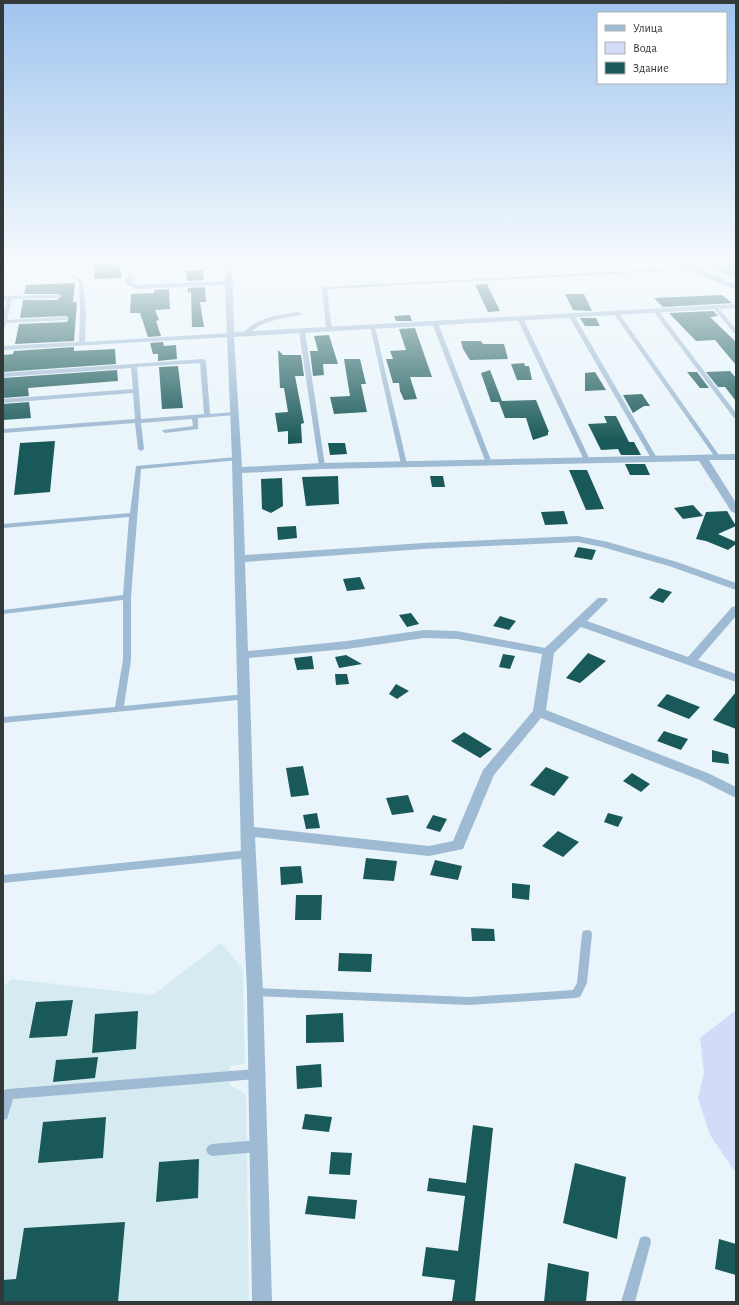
<svg xmlns="http://www.w3.org/2000/svg" width="739" height="1305" font-family="'Alegreya Sans',sans-serif">
<rect width="100%" height="100%" fill="#e9f5fa"/>
<path fill="#d6eaf1" d="M221,943L243,969L245,1064L230,1066V1085L246,1094L249,1302H3V987L11,979L153,995Z"/>
<path fill="#94cde0" d="M691,260H736V278Z"/>
<path fill="#d2dbf8" d="M736,1010V1173L710,1135L698,1098L704,1073L700,1038Z"/>
<path fill="#1a5959" d="M115,261L121,270V278L94,279L95,264Z
M203,270L204,280L187,281L186,271Z
M75,283L73,302H77L74,341L15,344L19,324L67,322L68,320V317L65,316L20,318L23,300H57L61,296L59,294H24L26,285Z
M487,284L500,311L488,312L475,285Z
M205,287L206,302H200L204,327H192L191,292L188,293V288Z
M169,289L170,309L155,310L159,320L156,321L161,336L148,337L140,313H130L131,294L154,293V290Z
M565,294H584L592,311L573,310Z
M722,295L732,303L663,307L654,298Z
M713,311L718,316L710,317L736,342V365L715,340L696,341L669,313Z
M410,315L412,321H396L394,316Z
M580,318H596L600,326H585Z
M415,328L432,377H410L417,399L404,400L400,391L399,383H393L386,359H393L390,351L406,350L399,329Z
M329,335L338,364H323L324,375L313,376L310,351H318L314,336Z
M461,341H481L483,344H504L508,359L470,360L463,349Z
M163,342L164,346L176,345L177,359L158,361V354H153L150,343Z
M74,347V351L115,349L116,364L3,372V355L13,354L14,351Z
M278,350L283,355H301L304,376H295L304,423L301,424L302,443L288,444V431L278,432L275,413L288,412L284,388H280Z
M344,359H360L366,384H361L367,412L334,414L330,397L350,396Z
M524,363L525,366H529L532,380H517L511,364Z
M178,366L183,408L162,409L159,367Z
M117,370L118,381L28,388L29,396L3,398V378Z
M490,370L502,401L536,400L549,432H548V435L533,440L526,418H505L499,402H491L481,373Z
M730,371L736,378V401L725,387H718L706,372Z
M595,372L606,390L585,391V373Z
M687,372H697L709,388H700Z
M642,394L650,406H644L633,413L623,395Z
M29,402L31,418L3,420V404Z
M604,416H616L629,442H634L641,455H621L618,449L601,450L588,424L607,423Z
M55,441L50,492L14,495L20,443Z
M328,443H345L347,454L330,455Z
M625,464H645L650,475H630Z
M569,470H587L604,509L586,510Z
M338,476L339,504L306,506L302,477Z
M430,476H443L445,487H432Z
M282,478L283,506L271,513L262,509L261,479Z
M693,505L703,516L683,519L674,508Z
M564,511L568,524L545,525L541,512Z
M727,511L736,526L718,534L736,542V544L728,550L706,541L696,539L706,512Z
M296,526L297,538L278,540L277,527Z
M578,547L596,550L592,560L574,557Z
M360,577L365,589L347,591L343,579Z
M659,588L672,592L663,603L649,598Z
M411,613L419,624L407,627L399,615Z
M500,616L516,621L509,630L493,626Z
M588,653L606,661L580,683L566,678Z
M503,654L515,656L510,669L499,667Z
M346,655L362,664L339,668L335,657Z
M312,656L314,669L297,670L294,658Z
M335,674H347L349,684L336,685Z
M396,684L409,691L397,699L389,694Z
M736,692V729L713,720Z
M667,694L700,707L689,719L657,706Z
M664,731L688,739L681,750L657,741Z
M464,732L492,749L480,758L451,741Z
M712,750L728,754L729,764L712,762Z
M303,766L309,795L291,797L286,768Z
M546,767L569,777L554,796L530,785Z
M632,773L650,784L641,792L623,781Z
M408,795L414,812L392,815L386,798Z
M317,813L320,828L306,829L303,815Z
M608,813L623,817L618,827L604,822Z
M433,815L447,819L440,832L426,828Z
M558,831L579,842L563,857L542,846Z
M366,858L397,861L394,881L363,879Z
M435,860L462,866L458,880L430,875Z
M301,866L303,883L281,885L280,867Z
M512,883L530,885L529,900L512,898Z
M296,895H322L321,920H295Z
M471,928L494,929L495,941H472Z
M339,953L372,954L371,972L338,971Z
M73,1000L67,1036L29,1038L36,1002Z
M138,1011L136,1049L92,1053L95,1014Z
M343,1013L344,1042L306,1043V1015Z
M98,1057L95,1078L53,1082L56,1060Z
M321,1064L322,1087L297,1089L296,1066Z
M305,1114L332,1117L329,1132L302,1129Z
M106,1117L103,1158L38,1163L43,1122Z
M473,1125L493,1128L475,1302H452L455,1280L422,1276L426,1247L458,1251L465,1196L427,1191L429,1178L466,1183Z
M331,1152L352,1153L350,1175L329,1174Z
M199,1159L198,1198L156,1202L159,1162Z
M575,1163L626,1177L617,1239L563,1223Z
M308,1196L357,1200L355,1219L305,1214Z
M125,1222L118,1302H3V1280L16,1279L24,1228Z
M719,1239L736,1244V1275L715,1269Z
M548,1263L589,1272L586,1302H544Z"/>
<g fill="none" stroke-linecap="round" stroke-linejoin="round">
<path stroke="#8b9396" stroke-width="1.5" stroke-dasharray="1.5 1.5" stroke-linecap="butt" d="M67,260L70,270"/>
<path fill="#9fbad3" fill-rule="evenodd" d="M686,266L688,267V268L650,272L327,289L332,329L329,331L326,329L322,288L324,287L650,270Z
M70,275H74L83,281L86,313L85,342L230,333L233,335L230,337L3,350V346L79,342L80,313L79,282L70,277Z
M59,295L60,296L57,298L12,299L7,320L65,317L67,318V320L6,323L5,327L3,328V316L7,299L3,300V296Z
M713,306H717L736,329V334L734,333L713,308Z
M653,309H657L736,413V419L734,418L653,311Z
M299,312L302,314L301,315C280,319 263,320 247,335L242,334C257,317 278,315 299,312Z
M614,312H618L721,458V460H717L614,314Z
M571,313L574,315L658,460L657,461L655,462L652,460L568,315Z
M518,317L523,318L590,460L589,461L587,462L584,460L517,318Z
M435,321L438,323L492,463L491,464L489,465L486,463L432,323Z
M370,326L375,327L407,464L406,465L404,466L401,464Z
M302,329L305,331L325,466L322,468L319,466L299,331Z
M203,359L206,361L210,414L234,412L236,413V415L198,418V429L165,433L162,431L163,430L193,426L192,419L141,423L144,449L141,451L138,449L135,423L3,433V429L135,419L133,393L3,403V399L133,389L131,368L3,377V373ZM200,363L204,414L141,419L137,367Z
M237,457L240,459L239,460L141,469L131,597V660L124,706L245,694L249,697L248,699L3,723V717L115,707L123,660V600L3,614V610L123,595L129,517L3,528V524L130,513L136,466Z
M248,850L251,852L253,854L251,856L248,858L3,883V875Z
M587,930L591,931L592,934L587,983L580,997L576,998L469,1005L255,996L251,995L250,992L251,989L255,988L469,997L573,990L577,983L582,934L583,931Z
M256,1069L260,1070L262,1074L260,1078L256,1079L13,1099L7,1119L3,1120V1092L4,1090L8,1089Z
M258,1140L262,1142L264,1146L262,1150L258,1152L212,1156L208,1154L206,1150L208,1146L212,1144Z
M645,1236L650,1238L651,1242L635,1302H621L639,1242L640,1238Z"/>
<path fill="#9fbad3" fill-rule="evenodd" d="M224,260H232L234,332L736,304V308L234,337L242,467L322,463L736,454V460H709L736,503V514L731,511L699,461L322,469L242,473L245,555L423,543L578,536L608,542L677,562L736,583V590L669,566L602,547L578,542L423,549L245,562L248,651L347,641L424,630L457,631L545,648L598,598H606L608,600L587,621L688,657L732,607L736,606V616L698,660L736,674V682L581,627L554,653L546,710L710,774L736,787V798L700,780L541,718L494,775L463,849L429,856L255,837L263,992L272,1302H252L247,992L241,854L232,459L225,285L137,289L124,284L128,275H131L135,277L132,283L138,285L225,281ZM424,638L457,639L542,654L533,711L483,770L453,841L429,846L254,827L249,658L347,649Z
M667,260H676L736,285V290Z"/>
</g>
<linearGradient id="sky" x2="0" y2="1"><stop stop-color="#9fc4ee"/><stop offset="0.59" stop-color="#f5fafd"/><stop offset="1" stop-color="#f5fafd" stop-opacity="0"/></linearGradient>
<rect width="739" height="442" fill="url(#sky)"/>
<rect width="739" height="1305" fill="none" stroke="#333839" stroke-width="8"/>
<rect x="597" y="12" width="130" height="72" fill="#ffffff" stroke="#adafb0"/>
<rect x="605" y="25" width="20" height="6" fill="#9fbad3" stroke="#adafb0"/>
<text x="633" y="32" font-size="12" fill="#333839">Улица</text>
<rect x="605" y="42" width="20" height="12" fill="#d2dbf8" stroke="#adafb0"/>
<text x="633" y="52" font-size="12" fill="#333839">Вода</text>
<rect x="605" y="62" width="20" height="12" fill="#1a5959" stroke="#adafb0"/>
<text x="633" y="72" font-size="12" fill="#333839">Здание</text>
</svg>
